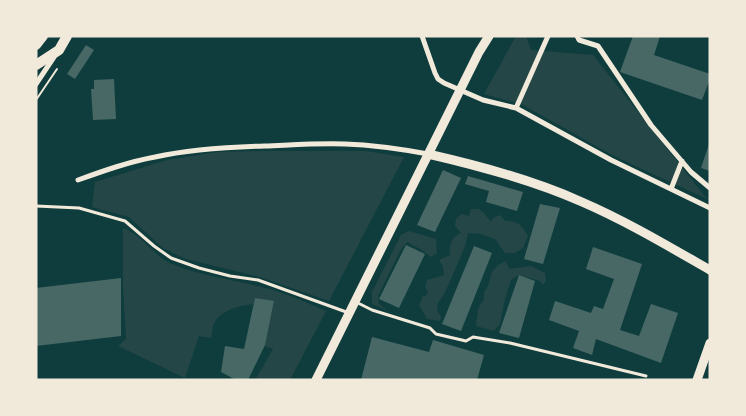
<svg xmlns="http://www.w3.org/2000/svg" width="746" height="416" font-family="'Public Sans',sans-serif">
<rect width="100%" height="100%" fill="#0f3d3e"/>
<path fill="#244646" d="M516,36H526L531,50L593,55L707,199L614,156L523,105L484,94Z
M261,151H366L404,157L329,301L260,277L186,259L163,248L129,217L92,207L95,182L167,160L217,152Z
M471,209H479L484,213L491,222L493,218L500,215L505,221C518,221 522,225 528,236L523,248L515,253H505L495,239L481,234L468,233L465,246L452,277L443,296L438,303L437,311L441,316L440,321L427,319L419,305L423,296H426L428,291L425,288L427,280L444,275L443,267L439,260L450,255C449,246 451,237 461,233L455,226L456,219L461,214L469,216Z
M123,228C142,234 153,256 172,264C201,276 232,279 261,287C284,292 305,302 326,311L290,380H255L273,349L264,346L274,302L255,298L254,304C238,306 219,310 213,326C212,330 212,335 211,338L199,336L185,378L118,346L126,339L123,286Z
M409,231L436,239L437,253L431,257L422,250L407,242L400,251L378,296L379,304L389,311L372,304V292L401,235Z
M506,261L509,269L531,266L545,273L546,281L543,285L540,281L519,275L511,280L505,299L500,324L494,331L476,326L478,309L484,299V292L488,286L492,272L498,265Z"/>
<path fill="#486865" d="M633,36H660L654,55L710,74V79L702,100L620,72Z
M86,45L94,50L75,79L67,74Z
M114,79L116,119L93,120L91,89H94V80Z
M709,144H710V171L701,168Z
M443,170L461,178L435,232L417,225Z
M468,176L523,192L517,211L486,202L489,191L465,184Z
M540,204L560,208L543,264L524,259Z
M406,245L425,254L399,308L379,299Z
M474,246L492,253L461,331L442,324Z
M593,247L642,264L620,330L639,336L651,304L678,313L661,363L596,339L592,355L573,348L579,331L549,320L555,301L591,313L594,306L603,309L614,279L586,269Z
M519,275L535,281L519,338L499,333Z
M121,278V336L36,346V288Z
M255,298L274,301L265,345L248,380H236L221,372L225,346L244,349Z
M372,337L429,352L433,340L484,355L477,380H361Z"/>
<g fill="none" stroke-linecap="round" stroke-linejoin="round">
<path stroke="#f1e9da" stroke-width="2" d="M36,100L57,69"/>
<path stroke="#f1e9da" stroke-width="3" d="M36,206L79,208L125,221L154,246L171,258L199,268L230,276L258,280L349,313
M356,302L372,310L430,328L436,334L466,341L473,337L510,343L646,376"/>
<path stroke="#f1e9da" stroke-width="5" d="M422,36L435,73L438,79L444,83L483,100L516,108L611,160L710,208
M577,36L579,40L598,46L651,125L691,172L710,188
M36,84L54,57
M516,108L548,36
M78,180C103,171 128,162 155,157C191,149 228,147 265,146C291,145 318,143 345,144C373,145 401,149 428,154
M671,189L682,161"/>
<path stroke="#f1e9da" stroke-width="9" d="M428,154C480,166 533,180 582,202C626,221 668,246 710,270
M316,380L479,52L489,36
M697,380L710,343"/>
<path stroke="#f1e9da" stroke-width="10" d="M36,45L43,36
M36,65L59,50L67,36"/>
</g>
<rect width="746" height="416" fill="none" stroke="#f1e9da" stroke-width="75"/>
</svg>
